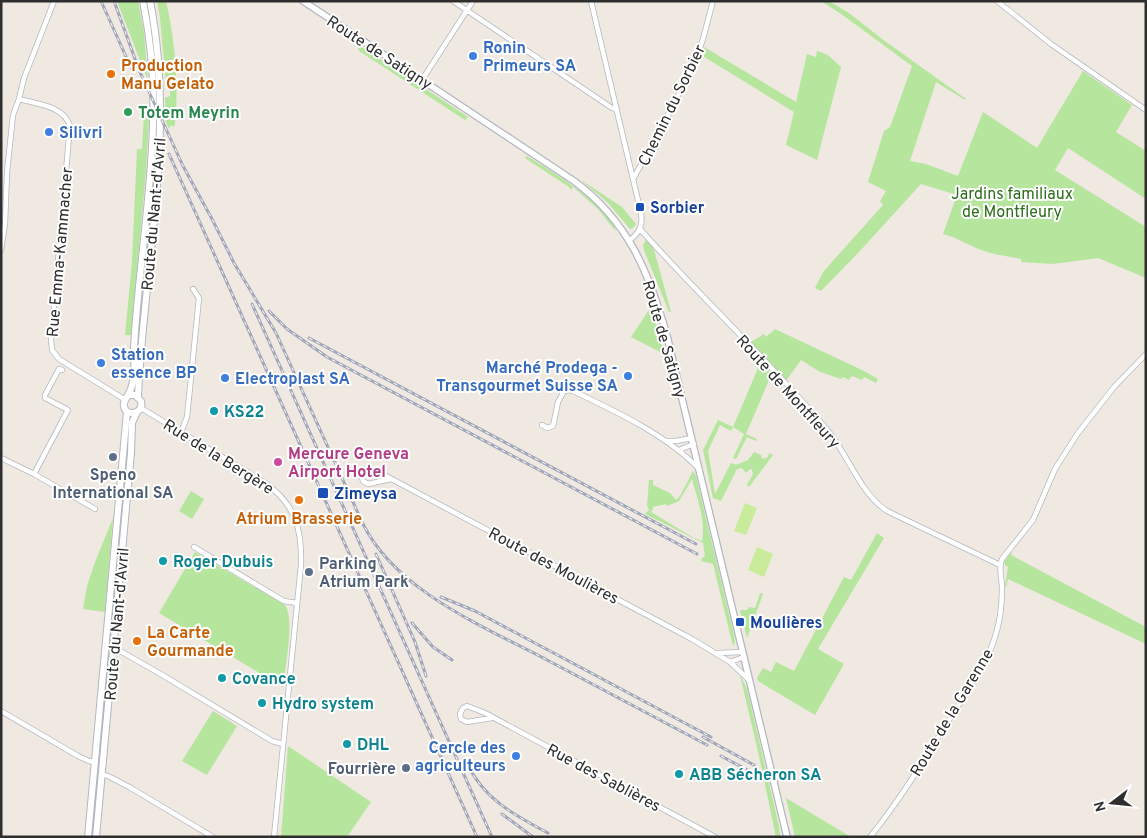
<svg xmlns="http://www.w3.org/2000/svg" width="1147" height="838" font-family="Overpass,sans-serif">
<rect width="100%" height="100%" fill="#efe9e1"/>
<path fill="#b6e59e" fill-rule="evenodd" d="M117,1H138L144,32L148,81Z
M157,1H166C175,42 179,82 175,124L174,127L171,125L169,129L166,122L165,98L170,96V84L166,82L160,18Z
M821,1H829L849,13L882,39L966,99L965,100L936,82L910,161L926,164L958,176L983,112L1037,148L1083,71L1132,105L1116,132L1146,151V199L1068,148L1055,170L1146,227V278L1098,258L1053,264L1021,262V259C1010,257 998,255 987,252C971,247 959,238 943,234L957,195L921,184L858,253L821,291L815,288L823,272L883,205L880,201L886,191L868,182L884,131L890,127L912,66L844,16Z
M359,45L468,117L465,120L359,51L358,48Z
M704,47L796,102L807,54L816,57L817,51H818L828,55L841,67L817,160L786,145L794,112L701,55Z
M142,107H145L149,117L146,171L131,335H125L132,262L137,149H142L144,113Z
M527,156C551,171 609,205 616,232L598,209L573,187L571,190L569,187L525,158Z
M581,180L622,207L636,224L633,228L630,229L608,203Z
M646,240L653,246L671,312H669L644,250L643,245Z
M649,310L654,315L664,354L631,337Z
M775,329L864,371L878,379L876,383L864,377L862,380L852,376L849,380L843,377L841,379L820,372L801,360L786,381L751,342L764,334L766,337Z
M761,361L772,373L746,434L757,439L756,441L747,437L736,459L733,458L744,434L733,427L731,431L720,425L708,451L715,494L731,463L736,465L748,460L754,452L761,455L762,459L768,457L769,453L773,455L749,487L747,485L753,474L752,470L750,469L746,473L742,468L737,469L721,501L713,498L703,450L718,420L733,427Z
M693,471L696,476L701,497L733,631L735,642L733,646L713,564L701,561L702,558L705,556L703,543L645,514L649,510L647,506L649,480H653V485L670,493L676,500L680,496ZM692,479C697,498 706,521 702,541L694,538L651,512L653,509V507L666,504L667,506L679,501Z
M191,491L204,499L192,519L179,511Z
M113,518L105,612L83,609L87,586L95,562Z
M877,533L884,538L818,649L844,664L815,715L758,681L757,678L763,668L771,672L776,662L794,671L844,577L851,580Z
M1012,551L1011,555L1146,627V644L1008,579L1006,587L1005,586L1008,567L1005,565L1004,562Z
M195,552L285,605C295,620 285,668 283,687L159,613Z
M760,593L763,594L747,638L740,610H747L749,607L755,608Z
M740,675L747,689L779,826L780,837H776L759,756Z
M213,711L237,726L207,775L182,761Z
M288,746L371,802L347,837H281Z
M786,798L851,837H795Z"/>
<path fill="#c9ec9a" d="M745,503L757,508L746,535L734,531Z
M757,547L773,554L764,577L748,570Z"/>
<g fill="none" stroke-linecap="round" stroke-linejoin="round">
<defs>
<path id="minor" d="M453,1L612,108L617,109
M591,1L641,213C643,225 640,232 630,240
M997,1L1051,44L1146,110
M422,80L473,1
M19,99C37,104 64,106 70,126L51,340L52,350L59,359L124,399
M633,179L655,140L695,62L703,39L713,1
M640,229C701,298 770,361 829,432C849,457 860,493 887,511L1000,565
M1,250L5,224L7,172L13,115L19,99L24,78L54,1
M141,408L267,484C296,506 302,530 301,565L274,837
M542,425L547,428L553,426L558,402L564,391L571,390C613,410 667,435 699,469
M181,432L187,417L199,298L193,289
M666,441H676L692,438
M679,450L694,444
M1,458L34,474L95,509
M34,474L68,410L45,398V395L59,369L62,370
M391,479L368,484L363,481L361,475L363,471L368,468L384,475L692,639L730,662L749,680
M194,547L277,597L284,601L297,603
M113,650L122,652L164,676L272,741L283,744
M717,653L743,652
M730,662L744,657
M1,711L78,756L89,761L95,762
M492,718L467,722L461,719L460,714L463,708L467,706L485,713L715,837
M102,774L110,777L131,788L213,837
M870,837C900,800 924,760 949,720C965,694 986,667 995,637C1000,622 1002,604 1002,588C1002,578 998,568 1002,559L1033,520L1055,469L1078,433L1114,387L1146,354"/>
<path id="tertiary" d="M303,1L574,181C628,221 649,272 667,336L787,837"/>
<path id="secondary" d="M129,395H135L141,401C143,410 136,415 127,412C119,403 128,398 131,389C136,375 134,362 134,348C138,274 151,200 153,125C155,84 151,42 143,1
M138,396C144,265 176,132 150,1
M88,837L127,412
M96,837L131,453L132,423L137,412"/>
</defs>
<use href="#minor" stroke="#b4b7c1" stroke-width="6"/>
<use href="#tertiary" stroke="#b4b7c1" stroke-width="8"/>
<use href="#secondary" stroke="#b4b7c1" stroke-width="8"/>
<use href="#minor" stroke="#fff" stroke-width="4.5"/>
<use href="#tertiary" stroke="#fff" stroke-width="5.5"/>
<use href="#secondary" stroke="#fff" stroke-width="6"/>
<defs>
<path id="rail" d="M101,1L132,70
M114,1L139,70L183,166L212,219L234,263L276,333L363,524C397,592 485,627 549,661C602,689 655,717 707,745
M169,154L477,837
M252,304L492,837
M269,311L287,329L327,357L697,554
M309,338L696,544
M376,554L415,642L426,676
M441,597L475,611L711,737
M412,623L433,647L452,660
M703,737L754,765
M721,756L757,775
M466,761C482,798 514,815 548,833
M502,814L533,837"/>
</defs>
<use href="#rail" stroke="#a3a6b8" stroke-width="3"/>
<use href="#rail" stroke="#fff" stroke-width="1" stroke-dasharray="4" stroke-linecap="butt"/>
</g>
<g fill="#3f7fe0" stroke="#fff" stroke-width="2">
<circle cx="473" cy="56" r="5"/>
<circle cx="49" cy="132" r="5"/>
<circle cx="101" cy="363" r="5"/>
<circle cx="628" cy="376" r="5"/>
<circle cx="225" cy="378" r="5"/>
<circle cx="516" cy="756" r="5"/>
</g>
<g fill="#e8710a" stroke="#fff" stroke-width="2">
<circle cx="111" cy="74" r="5"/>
<circle cx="299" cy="500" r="5"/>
<circle cx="137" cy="641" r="5"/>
</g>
<circle fill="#2e9e5b" stroke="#fff" stroke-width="2" cx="128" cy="112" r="5"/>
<g fill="#1a4fb4" stroke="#fff" stroke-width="2">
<rect x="635" y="202" width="10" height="10" rx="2.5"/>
<rect x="317" y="487" width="12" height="12" rx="2.5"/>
<rect x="735" y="617" width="10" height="10" rx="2.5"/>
</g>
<g fill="#0f9aa8" stroke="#fff" stroke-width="2">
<circle cx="214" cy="411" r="5"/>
<circle cx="163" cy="561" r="5"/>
<circle cx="222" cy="678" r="5"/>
<circle cx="262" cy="703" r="5"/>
<circle cx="347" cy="744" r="5"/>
<circle cx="679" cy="774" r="5"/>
</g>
<g fill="#5c6f8a" stroke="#fff" stroke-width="2">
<circle cx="113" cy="457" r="5"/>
<circle cx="309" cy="572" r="5"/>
<circle cx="406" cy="768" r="5"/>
</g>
<circle fill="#d1479c" stroke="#fff" stroke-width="2" cx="278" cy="462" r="5"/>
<g text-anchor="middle" stroke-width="4" stroke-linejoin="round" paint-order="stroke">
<g font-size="16" font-weight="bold" fill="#366cbe" stroke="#fff" text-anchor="start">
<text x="483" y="53">Ronin<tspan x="483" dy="18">Primeurs SA</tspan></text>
<text x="59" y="138">Silivri</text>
<text x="111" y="360">Station<tspan x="111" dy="18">essence BP</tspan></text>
<text x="618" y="373" text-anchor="end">Marché Prodega -<tspan x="618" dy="18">Transgourmet Suisse SA</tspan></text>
<text x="235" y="384">Electroplast SA</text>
<text x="506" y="753" text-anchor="end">Cercle des<tspan x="506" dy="18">agriculteurs</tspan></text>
</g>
<g font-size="16" fill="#2e2e2e" stroke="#fff">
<text transform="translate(380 52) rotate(33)" y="6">Route de Satigny</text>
<text transform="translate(671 105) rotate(-64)" y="6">Chemin du Sorbier</text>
<text transform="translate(153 214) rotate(-85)" y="6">Route du Nant-d'Avril</text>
<text transform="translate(59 252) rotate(-85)" y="6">Rue Emma-Kammacher</text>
<text transform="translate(665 339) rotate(74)" y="6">Route de Satigny</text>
<text transform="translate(789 391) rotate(48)" y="6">Route de Montfleury</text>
<text transform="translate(219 456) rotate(32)" y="6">Rue de la Bergère</text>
<text transform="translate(554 565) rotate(28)" y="6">Route des Moulières</text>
<text transform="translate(116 624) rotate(-85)" y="6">Route du Nant-d'Avril</text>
<text transform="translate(951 712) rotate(-59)" y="6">Route de la Garenne</text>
<text transform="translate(604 777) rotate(28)" y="6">Rue des Sablières</text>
</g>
<g font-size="16" font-weight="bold" fill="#c56008" stroke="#fff" text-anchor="start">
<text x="121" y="71">Production<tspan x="121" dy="18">Manu Gelato</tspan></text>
<text x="299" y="524" text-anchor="middle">Atrium Brasserie</text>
<text x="147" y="638">La Carte<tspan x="147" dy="18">Gourmande</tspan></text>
</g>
<g font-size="16" font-weight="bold" fill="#27864d" stroke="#fff" text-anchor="start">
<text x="138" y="118">Totem Meyrin</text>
</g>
<g font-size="16" fill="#2c6e1b" stroke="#fff">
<text x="1012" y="199">Jardins familiaux<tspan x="1012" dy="18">de Montfleury</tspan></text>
</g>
<g font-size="16" font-weight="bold" fill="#164399" stroke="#fff" text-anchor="start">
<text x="650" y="213">Sorbier</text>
<text x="334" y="499">Zimeysa</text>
<text x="750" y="628">Moulières</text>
</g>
<g font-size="16" font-weight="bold" fill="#0d838f" stroke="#fff" text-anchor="start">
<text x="224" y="417">KS22</text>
<text x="173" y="567">Roger Dubuis</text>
<text x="232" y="684">Covance</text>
<text x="272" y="709">Hydro system</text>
<text x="357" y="750">DHL</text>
<text x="689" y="780">ABB Sécheron SA</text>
</g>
<g font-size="16" font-weight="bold" fill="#b23c85" stroke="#fff" text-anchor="start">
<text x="288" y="459">Mercure Geneva<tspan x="288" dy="18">Airport Hotel</tspan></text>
</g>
<g font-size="16" font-weight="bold" fill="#4e5e75" stroke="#fff">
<text x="113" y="480">Speno<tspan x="113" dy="18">International SA</tspan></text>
<text x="319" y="569" text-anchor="start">Parking<tspan x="319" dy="18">Atrium Park</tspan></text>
<text x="396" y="774" text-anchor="end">Fourrière</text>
</g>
</g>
<rect width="1147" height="838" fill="none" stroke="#2e2e2e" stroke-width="5"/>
<g transform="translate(1112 803) rotate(254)" stroke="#ffffff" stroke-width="4" paint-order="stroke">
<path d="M0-4L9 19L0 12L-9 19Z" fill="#2e2e2e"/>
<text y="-8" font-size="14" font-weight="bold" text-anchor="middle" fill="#2e2e2e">N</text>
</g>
</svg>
